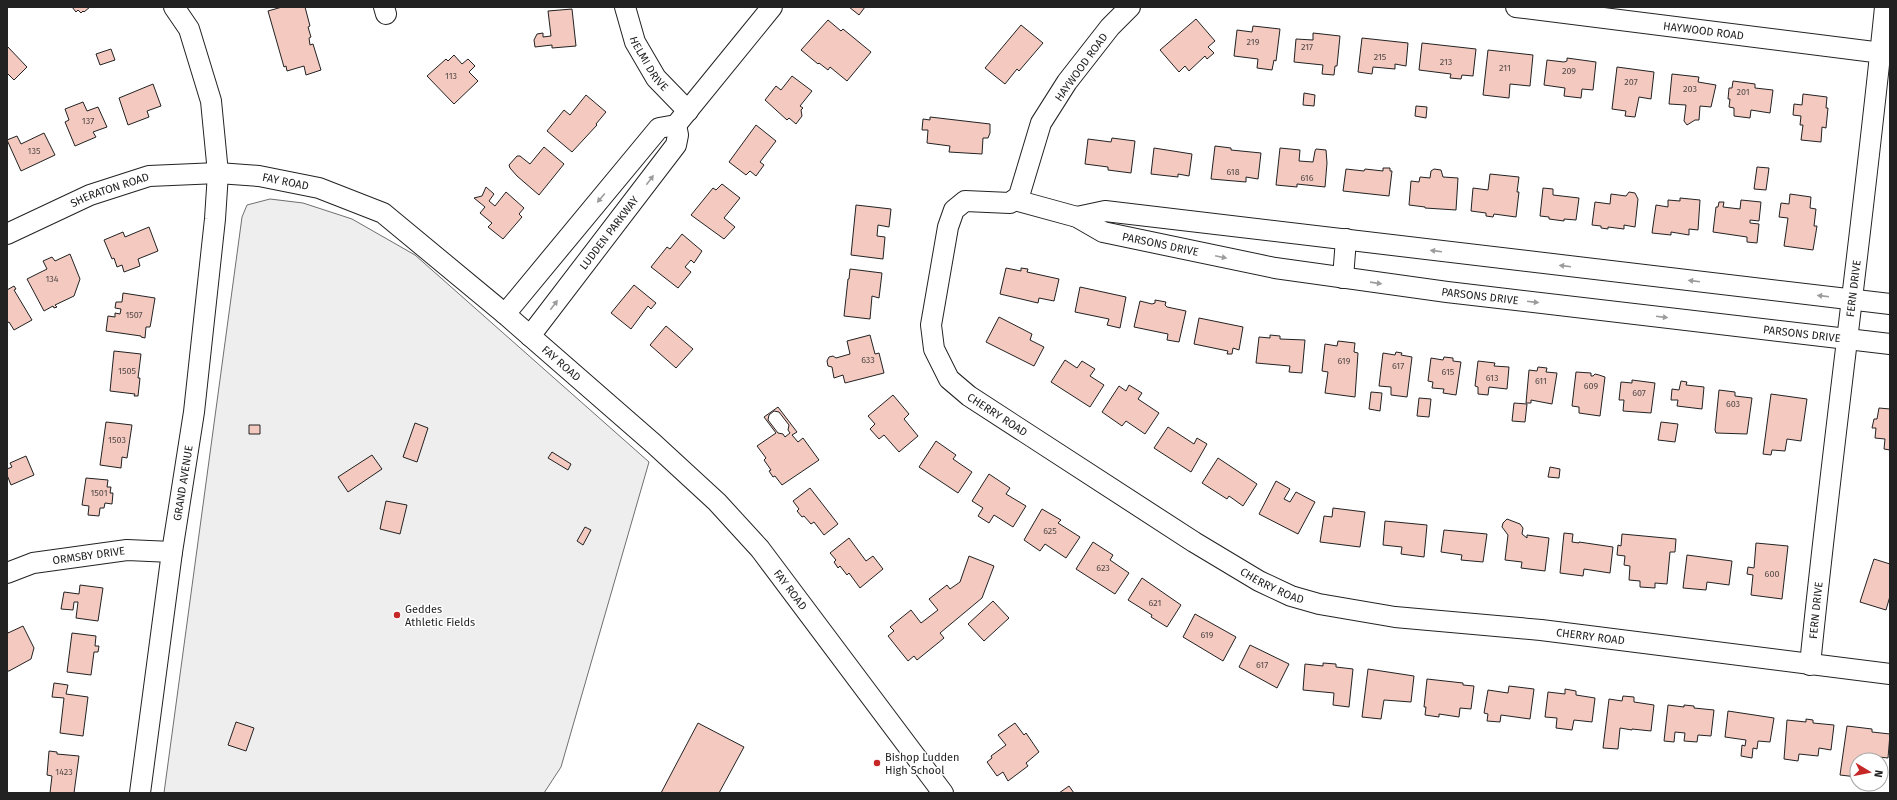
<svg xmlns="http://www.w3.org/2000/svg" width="1897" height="800" font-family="'Fira Sans',sans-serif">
<rect width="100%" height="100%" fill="#fff"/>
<path fill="#eee" stroke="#6f6f6f" d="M270,199L303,203L352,219L415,255L649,462L561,767L544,793H164L242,217L247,205Z"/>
<path fill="#f3c9c0" stroke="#222" fill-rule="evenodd" d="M72,7H90L84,12L83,11L81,13L78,10L76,12Z
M282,7H305L310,26L308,27L311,37L309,38L310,45L313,44L321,70L306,75L304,66L287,71L286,66L284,67L268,11Z
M849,7H865L859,15Z
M572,9L576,46L552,48V45L535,47L534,40L537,34L543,33V37L551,36L548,11Z
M1196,19L1215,41L1208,47L1214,53L1207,59L1205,56L1189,71L1185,66L1179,72L1160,50Z
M828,20L841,31L843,29L871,52L847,81L830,67L828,70L819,63L818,64L801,50Z
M1021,25L1043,43L1019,71L1017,69L1005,84L985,68Z
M1253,26L1280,29L1276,61L1274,60L1272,70L1257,68L1258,59L1234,56L1237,30L1252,32Z
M1313,33L1340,36L1337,66H1335L1334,75L1322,74L1323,65L1294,62L1296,39L1313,40Z
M1362,38L1408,43L1406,66L1395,64V69L1373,67L1372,74L1358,72Z
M1422,43L1476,49L1473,76L1462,75L1461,79L1450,78L1451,74L1419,70Z
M7,46L27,67L14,80L7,73Z
M111,49L115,60L100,65L96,54Z
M1488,50L1533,55L1530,86L1510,84L1509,98L1483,95Z
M454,55L462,64L468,59L475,66L469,72L478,81L454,104L427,76L446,59L448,61Z
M1567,58L1596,62L1593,90L1582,89L1581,98L1564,96L1565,88L1544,85L1547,60L1564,62L1567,61Z
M1617,67L1654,72L1651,99L1639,97L1635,117L1625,116L1626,111L1612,109Z
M1672,74L1699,77L1698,82L1716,85L1711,107L1700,106L1699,120H1695L1687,125L1684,121L1686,105L1669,104Z
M792,76L812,91L800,106L803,108L801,110L802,116L796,124L789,118L787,120L765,100L776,86L781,90Z
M1733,81L1755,84V88L1773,90L1770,113L1751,110L1750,118L1734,116V108L1729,107L1730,99H1728L1729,88H1732Z
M153,84L161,106L147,111L149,117L128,125L119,98Z
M1304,93L1315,95L1314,106L1303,105Z
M1803,94L1827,97L1826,108H1828L1826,128L1822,127L1821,142L1801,140L1803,125H1800L1801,116L1793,115L1794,104L1802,105Z
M586,95L606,112L596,124L597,125L572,152L547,131L564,110L570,115Z
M83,102L87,111L98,107L107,127L93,132L96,137L75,146L65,122L69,120L65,109Z
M1416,106L1427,107L1426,118L1415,116Z
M930,117L990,124V133L988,138H983L982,154L949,152L950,146L927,143L928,130H922L923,119L930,120Z
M756,125L776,141L760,162L764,165L756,176L750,171L746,175L729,162Z
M44,133L55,155L21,171L7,140L17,136L21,144Z
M1112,138L1135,141L1131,173L1108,170V167L1085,164L1088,139L1111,142Z
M1215,146L1231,148V150L1261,153L1258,179L1246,177V182L1211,179Z
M544,147L564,164L539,195L517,176L510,168L509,165L517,156H520L530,164Z
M1154,148L1192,154L1189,176L1178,174V177L1151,174Z
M1280,148L1300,150L1299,161L1313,162L1315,151L1316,149L1326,150L1327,163L1325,187L1297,184V187L1276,185Z
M1757,167L1769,168L1766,190L1754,189Z
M1383,168H1390V171H1392L1389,196L1343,191L1346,169L1364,171L1365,169L1383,171Z
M1434,169L1441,170L1443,177L1458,178L1456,210L1425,208V207L1409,205L1411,181L1419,182L1420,177L1430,178L1431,171Z
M1490,174L1519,177L1517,192H1519L1516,217L1494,214L1493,217L1486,216V213L1471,211L1473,188L1488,190Z
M722,184L740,198L724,218L735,227L724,239L691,215L713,188L716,190Z
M486,187L494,194L489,201L495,206L506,192L524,208L519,214L522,217L503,239L488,227L492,223L480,213L485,207L474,198L482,196Z
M1543,188L1553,189V195L1579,198L1576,220L1564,219V221L1549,219V217L1540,216Z
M1629,192L1635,193L1638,199L1635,227L1624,225V229L1608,227V229L1601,228V226L1592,225L1595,202L1610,204L1611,194L1626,196Z
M1790,194L1811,197L1810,208L1816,209L1814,226H1817L1813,250L1784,246L1788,218L1779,217L1781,203L1789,204Z
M1680,198L1700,200L1698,230L1689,229V235L1671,232V235L1652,233L1656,205L1668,207V200L1680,201Z
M1741,200L1761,202L1759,221L1750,220V223L1759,224L1757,243L1747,242V237L1713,232L1716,207H1718L1719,202H1724L1723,207L1740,209Z
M856,205L891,209L889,227L878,225L877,236L885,237L883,259L851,255Z
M149,227L158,251L138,259L140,266L124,272L122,265L117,267L114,258L112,259L104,240L123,232L125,237Z
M682,234L702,251L694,263L691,260L685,267L691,272L678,288L651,267L667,247L670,249Z
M70,254L80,279L74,296L55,305L57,307L54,308L53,306L44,311L27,279L47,269L43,261L52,257L55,261Z
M1006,268L1021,271V268L1028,269L1027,272L1059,279L1054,301L1039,298L1038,303L1000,294Z
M850,269L882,273L879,298L872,296L870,319L844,316L848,279H849Z
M634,285L656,303L651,309L648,306L631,329L611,313Z
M14,286L16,289L14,290L32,320L14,330L9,322L7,323V290Z
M1080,287L1126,297L1120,328L1107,325L1109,319L1075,312Z
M123,293L155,298L151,322L150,327H146L145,338L141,337V336L106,331L108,316L115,317V313L120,314L121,309L115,308L116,302H122Z
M1155,300L1166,302L1165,305L1167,307L1186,311L1179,342L1167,340L1168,334L1134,327L1140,301L1152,304L1155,303Z
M999,317L1032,334L1030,340L1044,347L1034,366L986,342Z
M1199,318L1243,327L1239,350L1233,348L1232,354H1227L1228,351L1194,344Z
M666,326L693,349L676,368L650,345Z
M870,335L875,354L879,353L884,373L845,383L843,375L834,378L832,367L828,366L827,361L829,357L833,356L836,358L850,354L847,341Z
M1270,335L1280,336V339L1305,340L1302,373L1289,372L1290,366L1256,363L1259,337L1270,338Z
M1338,341L1355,343L1354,352L1358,353L1355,397L1325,393L1328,372L1322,371L1325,344L1337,346Z
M114,351L141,354L138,378H140L138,396H134L135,394L110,391Z
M1396,352L1402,353L1401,355L1412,357L1407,397L1391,395V387L1379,386L1383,353L1395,355Z
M1444,357L1453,358V361L1461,362L1456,395L1443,393L1444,389L1432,388L1433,382L1428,381L1431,358L1443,360Z
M1065,360L1077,368L1082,361L1095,369L1090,376L1104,385L1090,407L1051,382Z
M1478,361L1495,363L1494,366L1509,367L1507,389L1489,387L1488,395L1478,394V387L1475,386Z
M1538,367L1547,368L1546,372L1557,373L1552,404L1531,400V403H1526L1529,370L1537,371Z
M1576,372L1591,373V376H1593L1595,374L1599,375L1605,377L1600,416L1579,413V407L1572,406Z
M1632,380L1655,383L1651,413L1623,411L1624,400H1619L1621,382L1632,383Z
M1681,381L1687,382L1686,385L1704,387L1702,409L1677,406L1678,400H1671L1672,389L1679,390Z
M1129,385L1142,393L1138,399L1159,413L1145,434L1126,421L1122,426L1102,412L1119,386L1126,391Z
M1719,390L1735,392V396L1752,398L1747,434L1716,433L1715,430Z
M1371,392L1382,393L1380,411L1369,409Z
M1771,394L1807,399L1801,441L1787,439L1785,451L1772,450L1771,455L1763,454Z
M893,395L909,414L904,419L918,436L899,452L884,435L879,439L870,429L875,424L868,416Z
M1419,398L1431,399L1429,417L1417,416Z
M1514,403L1527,404L1525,422L1512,421Z
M778,407L797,432L792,435L798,442L803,438L819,460L782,485L775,476L773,477L769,471L771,470L764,460L766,458L757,446L776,433L764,417ZM774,411L779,412L789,425L788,430L790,433L785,437L783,434L778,433L768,420L769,415Z
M1879,408L1890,409V450L1884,449L1885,439L1875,438L1876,428H1872L1874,419H1877Z
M106,422L132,425L127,458L122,457L121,468L100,465Z
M1661,422L1678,424L1675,442L1658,440Z
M415,423L428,428L417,462L403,457Z
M249,425H260V434H249Z
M1168,427L1194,444L1197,438L1207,444L1191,472L1154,448Z
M936,441L956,455L953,459L972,472L958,493L919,467Z
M552,452L571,464L568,470L548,458Z
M372,455L382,469L348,492L338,477Z
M26,456L34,475L11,485L7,475V469L12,467L10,463Z
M1218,458L1257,484L1243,506L1229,496L1227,499L1202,483Z
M1550,467L1560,469L1559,478L1548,477Z
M989,474L1010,488L1006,494L1026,506L1013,527L994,515L989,523L978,516L983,508L972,501Z
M86,478L108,480L107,487H111L110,493H113L112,504L105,503L104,508H100L99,516L88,515L89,506L82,505Z
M1276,481L1290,489L1284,499L1290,502L1296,492L1315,502L1298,534L1259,514Z
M810,488L838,524L824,535L814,522L811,524L804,516L802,517L797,511L799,509L793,501Z
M386,501L407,505L400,534L380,529Z
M1333,508L1365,512L1360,547L1320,542L1324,516L1332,517Z
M1042,509L1061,520L1058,523L1080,537L1066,558L1045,544L1040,551L1024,540Z
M1507,519L1520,524L1523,528L1522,534L1527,538V535L1549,538L1545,571L1521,568L1522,562L1505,560L1508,535L1502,527L1503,523Z
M1385,521L1427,525L1424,557L1401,554L1402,547L1383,545Z
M585,527L591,530L583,545L577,541Z
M1444,530L1487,534L1483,562L1461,560L1462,555L1441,552Z
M1564,533L1573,534L1572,542L1579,543V542L1613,547L1610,573L1584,569L1583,576L1560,573Z
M1622,534L1676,539L1675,552H1670L1667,584L1655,583V588L1640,587V581L1629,580L1630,566L1624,565L1625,556L1617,555L1618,545L1621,546Z
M849,538L866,561L873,556L883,569L860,588L849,573L847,575L840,566L838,568L834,562L836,560L830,553Z
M1093,542L1113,555L1110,560L1129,573L1115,594L1076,569Z
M1756,543L1788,546L1782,599L1751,595L1753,575L1747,574L1748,567L1754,568Z
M1687,555L1732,561L1729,585L1707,582L1706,590L1683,588Z
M969,556L994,566L982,598L940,633L944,638L938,643L917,660L914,656L908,661L888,636L894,631L890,627L911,610L921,623L938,610L929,599L947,585L950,589L960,582Z
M1874,559L1890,564V596L1886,610L1860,602Z
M1142,578L1181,605L1167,627L1151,617L1152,615L1128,600Z
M80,585L103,588L98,621L76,618L78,602H74L73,610L61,609L64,592L79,594Z
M993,601L1009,618L984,641L968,624Z
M1195,614L1236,637L1223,661L1183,637Z
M23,626L34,648L31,659L9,671H7V630L8,633Z
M72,633L96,636L95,646H99L98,652H94L91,675L67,672Z
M1250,645L1289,664L1277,688L1239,667Z
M1323,663L1336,664V667L1353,669L1349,707L1333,705L1334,693L1303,690L1305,664L1323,666Z
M1368,669L1414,676L1411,702L1384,700L1381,719L1362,717Z
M1427,679L1463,683V685L1474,686L1471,709L1460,708L1459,717L1439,714V717L1425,715L1426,707H1424Z
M54,683L68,685L66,694L88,697L83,736L60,733L64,698L52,697Z
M1509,686L1534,689L1530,719L1501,715L1500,722L1487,721L1488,714L1484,713L1488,690L1508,693Z
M1565,689L1576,691V695L1595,698L1592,722L1574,720L1572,730L1556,728L1557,718L1545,717L1548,692L1565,694Z
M1623,696L1634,697V702L1654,705L1651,731L1632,729V730L1620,728L1618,749L1603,748L1609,699L1622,701Z
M1668,705L1684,707V705L1694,706V708L1714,710L1711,736L1698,735L1697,742L1684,741L1685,733L1675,732L1674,742L1664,741Z
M1728,711L1774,718L1770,742L1758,741L1757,749L1753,748L1752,758L1741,756L1742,745L1745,746L1746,740L1725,737Z
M1806,719L1813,720V723L1834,725L1831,750L1819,748L1818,756L1799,754L1798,761L1784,759L1787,720L1806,722Z
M236,722L254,728L246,751L228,745Z
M698,723L744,747L719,793H661Z
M1015,723L1024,735L1026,733L1039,752L1026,763L1028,766L1008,781L1003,772L997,776L987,762L992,758L991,756L1006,745L998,735Z
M1847,726L1872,729V732L1890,734L1888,758L1870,756V760H1857V777L1840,775Z
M49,751L57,752V754L79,756L74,793H50L52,776L47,775Z
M1069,786L1074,793H1059Z"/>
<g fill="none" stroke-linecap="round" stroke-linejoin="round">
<defs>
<g id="minor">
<path d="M384,7L386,14"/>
<path id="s1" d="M625,7L635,42L656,78L688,111"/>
<path id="s2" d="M1130,7L1110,27L1067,82L1041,123L1019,196L1010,203L965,201L954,210L948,227L931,325L934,349L949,379L969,396L1194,542L1259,581L1291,596L1319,604L1395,617L1541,630L1890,674"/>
<path id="s3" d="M1516,7L1890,54"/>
<path id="s4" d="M1015,200L1077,217L1103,232L1275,268L1447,292L1890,344"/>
<path d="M1077,217L1105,211L1890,304"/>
<path id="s5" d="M7,234L90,195L149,176L218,173L259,176L319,188L383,213L505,314L654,444L717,502L760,549L943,793"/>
<path d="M1343,278L1346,239"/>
<path d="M505,314L659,128L676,125L772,7"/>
<path id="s6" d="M530,336L676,145L678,135L676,125"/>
<path id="s7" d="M7,573L33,563L127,550L172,552"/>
<path id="s8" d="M1810,665C1832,445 1863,227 1885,7"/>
<path id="s9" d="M140,793L172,552L194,412L215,219L218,173L211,101L189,29L174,7"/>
</g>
</defs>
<use href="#minor" stroke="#222" stroke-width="22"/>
<use href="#minor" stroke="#fff" stroke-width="20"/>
</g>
<defs><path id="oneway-solid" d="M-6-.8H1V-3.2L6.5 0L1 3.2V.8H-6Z"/></defs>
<g fill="#9c9c9c">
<use href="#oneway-solid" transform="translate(650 180) rotate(-53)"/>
<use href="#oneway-solid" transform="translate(601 198) rotate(130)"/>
<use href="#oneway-solid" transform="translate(1436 251) rotate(-173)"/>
<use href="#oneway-solid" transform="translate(1221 257) rotate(12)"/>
<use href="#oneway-solid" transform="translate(1565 266) rotate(-173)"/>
<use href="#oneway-solid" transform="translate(1694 281) rotate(-173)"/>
<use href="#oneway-solid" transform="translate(1376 283) rotate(8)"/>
<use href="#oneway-solid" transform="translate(1823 296) rotate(-173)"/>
<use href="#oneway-solid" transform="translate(1533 302) rotate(7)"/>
<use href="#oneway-solid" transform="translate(554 305) rotate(-53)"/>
<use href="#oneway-solid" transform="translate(1662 317) rotate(7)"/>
</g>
<g fill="#c62828" stroke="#fff" stroke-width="1.5">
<circle cx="397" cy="615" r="4"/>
<circle cx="877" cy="763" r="4"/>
</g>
<g text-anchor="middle" stroke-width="3" stroke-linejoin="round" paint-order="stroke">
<g font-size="9" fill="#564c4a">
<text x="1253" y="45">219</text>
<text x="1307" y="50">217</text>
<text x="1380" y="60">215</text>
<text x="1446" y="65">213</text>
<text x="1505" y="71">211</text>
<text x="1569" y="74">209</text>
<text x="451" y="79">113</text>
<text x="1631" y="85">207</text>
<text x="1690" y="92">203</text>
<text x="1743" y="95">201</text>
<text x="88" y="124">137</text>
<text x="34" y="154">135</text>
<text x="1233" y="175">618</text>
<text x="1307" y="181">616</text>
<text x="52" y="282">134</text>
<text x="134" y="318">1507</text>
<text x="868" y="363">633</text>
<text x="1344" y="364">619</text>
<text x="1398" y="369">617</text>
<text x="127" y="374">1505</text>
<text x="1448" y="375">615</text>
<text x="1492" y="381">613</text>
<text x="1541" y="384">611</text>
<text x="1591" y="389">609</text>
<text x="1639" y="396">607</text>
<text x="1733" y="407">603</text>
<text x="117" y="443">1503</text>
<text x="99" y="496">1501</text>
<text x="1050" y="534">625</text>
<text x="1103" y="571">623</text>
<text x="1772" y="577">600</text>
<text x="1155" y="606">621</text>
<text x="1207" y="638">619</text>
<text x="1262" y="668">617</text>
<text x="64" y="775">1423</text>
</g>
<g font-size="11" fill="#222" stroke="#fff">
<text dy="4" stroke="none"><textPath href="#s3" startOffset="189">HAYWOOD ROAD</textPath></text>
<text dy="4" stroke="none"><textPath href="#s1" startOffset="62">HELMI DRIVE</textPath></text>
<text transform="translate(1081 67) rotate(-54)" y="4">HAYWOOD ROAD</text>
<text dy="4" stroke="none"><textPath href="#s5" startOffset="291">FAY ROAD</textPath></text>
<text dy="4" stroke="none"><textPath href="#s5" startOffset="112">SHERATON ROAD</textPath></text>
<text dy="4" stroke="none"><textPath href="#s6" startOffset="130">LUDDEN PARKWAY</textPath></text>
<text dy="4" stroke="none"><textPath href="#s4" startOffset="153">PARSONS DRIVE</textPath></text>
<text dy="4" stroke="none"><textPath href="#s8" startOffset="379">FERN DRIVE</textPath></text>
<text dy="4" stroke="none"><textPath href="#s4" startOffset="477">PARSONS DRIVE</textPath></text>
<text dy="4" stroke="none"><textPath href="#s4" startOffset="801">PARSONS DRIVE</textPath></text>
<text dy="4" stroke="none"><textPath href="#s5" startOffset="627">FAY ROAD</textPath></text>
<text dy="4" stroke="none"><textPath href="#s2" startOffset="529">CHERRY ROAD</textPath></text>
<text dy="4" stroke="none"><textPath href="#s9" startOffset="313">GRAND AVENUE</textPath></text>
<text dy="4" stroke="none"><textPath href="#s7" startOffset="84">ORMSBY DRIVE</textPath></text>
<text dy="4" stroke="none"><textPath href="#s2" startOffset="853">CHERRY ROAD</textPath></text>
<text dy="4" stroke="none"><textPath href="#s5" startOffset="950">FAY ROAD</textPath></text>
<text dy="4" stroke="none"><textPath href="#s8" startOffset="55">FERN DRIVE</textPath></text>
<text dy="4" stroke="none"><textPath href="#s2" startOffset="1177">CHERRY ROAD</textPath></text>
</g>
<g font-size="11" fill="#222" stroke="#fff" text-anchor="start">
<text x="405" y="613">Geddes<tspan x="405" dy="13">Athletic Fields</tspan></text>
<text x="885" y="761">Bishop Ludden<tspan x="885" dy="13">High School</tspan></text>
</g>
</g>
<rect width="1897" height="800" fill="none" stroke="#222222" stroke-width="16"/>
<g transform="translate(1869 772) rotate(100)"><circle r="19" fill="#ffffff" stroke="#a7a7a7"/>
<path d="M0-3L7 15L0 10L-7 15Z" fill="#c62828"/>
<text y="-6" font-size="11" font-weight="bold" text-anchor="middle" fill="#222222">N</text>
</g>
</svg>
